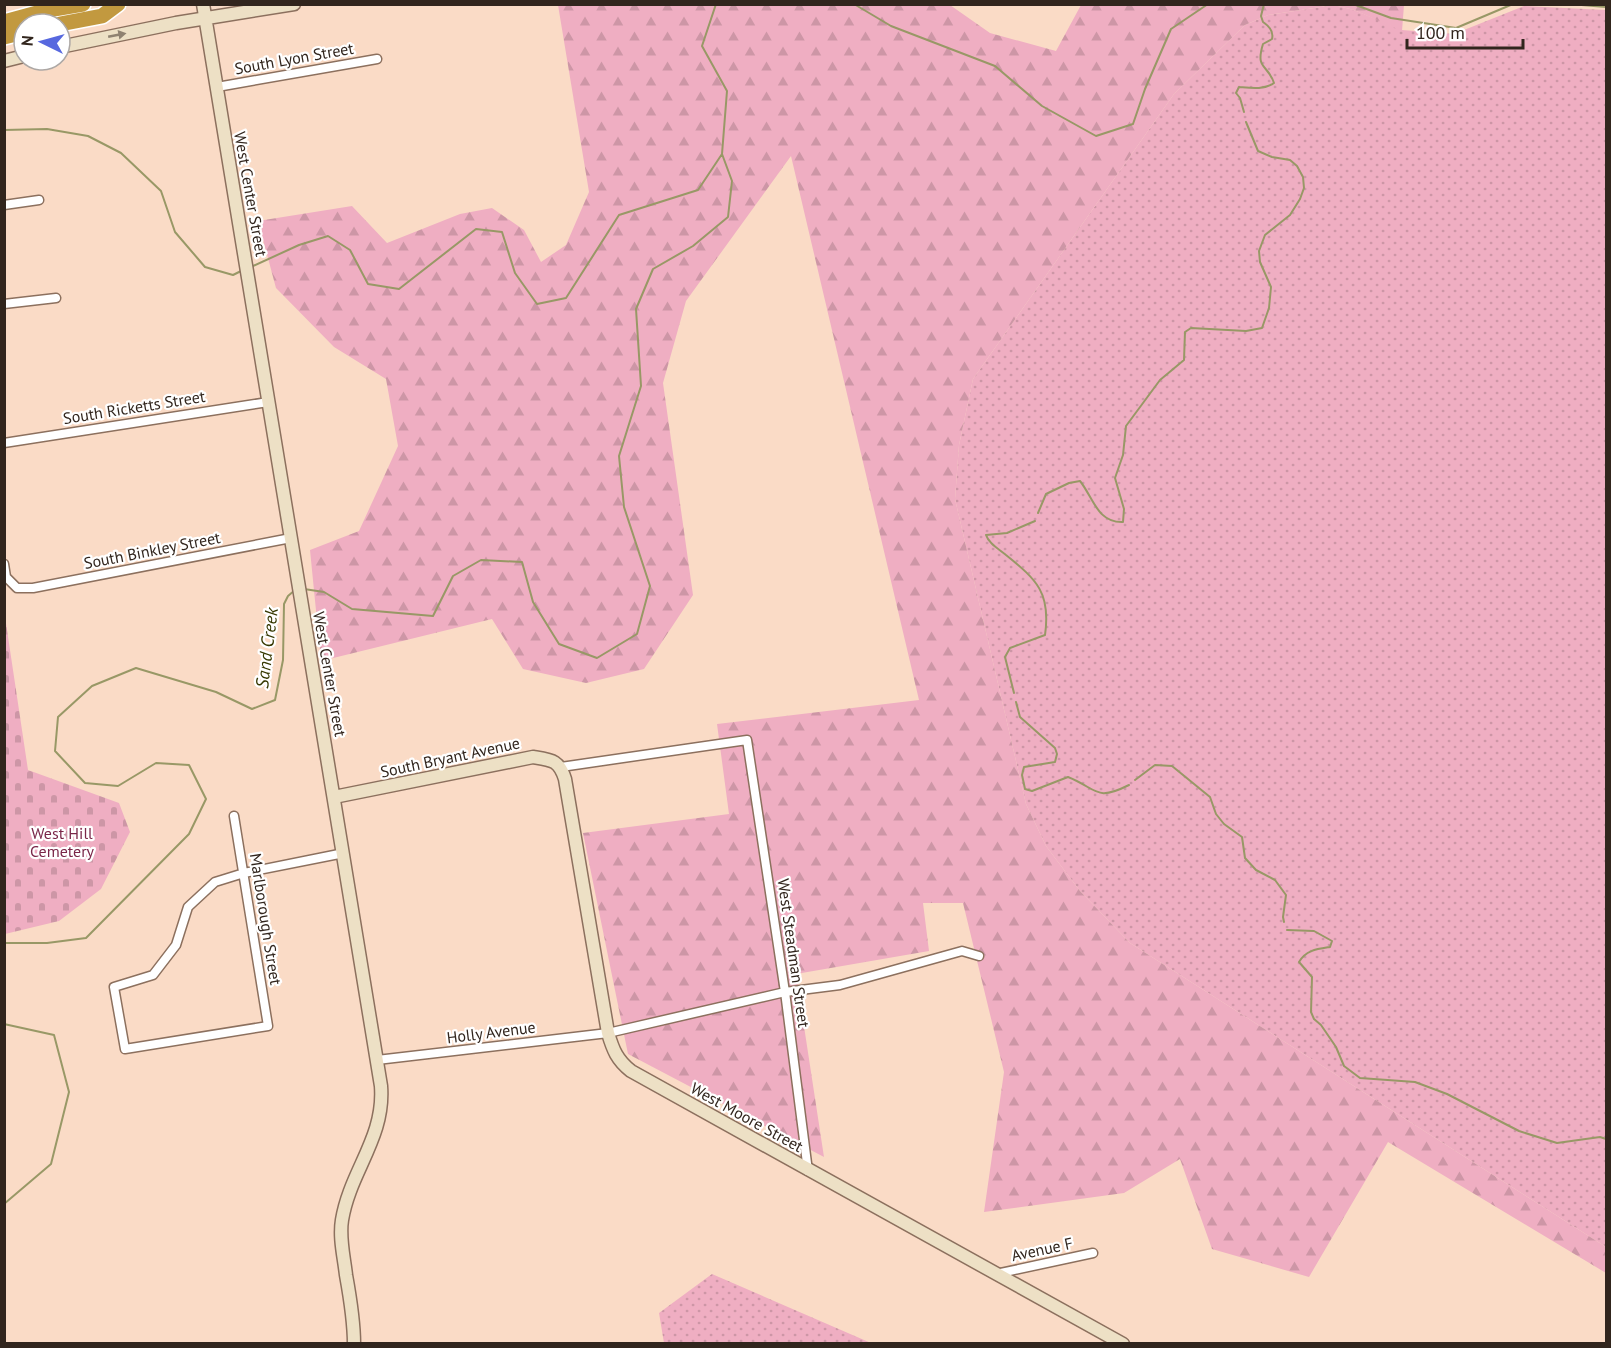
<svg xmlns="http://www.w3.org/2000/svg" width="1611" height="1348" font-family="'PT Sans',sans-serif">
<defs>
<pattern id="grass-dots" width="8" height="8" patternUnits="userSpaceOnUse" patternTransform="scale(1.5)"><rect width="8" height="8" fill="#efaec2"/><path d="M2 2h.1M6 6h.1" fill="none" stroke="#cd96a6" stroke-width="1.8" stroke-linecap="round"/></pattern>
<pattern id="forest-firs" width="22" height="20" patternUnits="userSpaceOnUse" patternTransform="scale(1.5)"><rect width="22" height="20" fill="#efaec2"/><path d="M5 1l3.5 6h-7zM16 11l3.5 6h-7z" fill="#cd96a6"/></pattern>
<pattern id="cemetery-stones" width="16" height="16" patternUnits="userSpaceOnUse" patternTransform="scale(1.5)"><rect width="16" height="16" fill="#efaec2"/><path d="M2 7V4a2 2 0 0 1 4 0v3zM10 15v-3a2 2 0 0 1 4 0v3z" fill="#cd96a6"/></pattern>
</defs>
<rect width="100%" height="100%" fill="#fadbc6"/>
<path fill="url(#grass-dots)" d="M1334,5L1354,10L1402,30L1454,34L1524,6L1606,10V1247L1130,943L1080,891L1046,846L1026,804L955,499L959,445L973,379L1174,94L1245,25L1268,15Z
M712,1274L871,1343H664L659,1313Z"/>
<path fill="url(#forest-firs)" d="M558,5H950L990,33L1056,51L1081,5H1404L1402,31L1354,10L1334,5L1268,15L1245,25L1174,94L973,379L959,445L955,499L1026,804L1046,846L1080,891L1130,943L1606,1247V1273L1388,1142L1309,1277L1212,1249L1180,1159L1124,1193L984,1212L1004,1072L963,903H923L929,951L796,974L824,1157L628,1054L583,833L729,814L717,724L919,700L791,156L686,301L663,383L693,595L644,669L586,683L523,669L492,619L321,661L310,550L359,531L398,446L386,379L334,347L276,288L258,221L352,206L387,243L460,214L492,208L524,230L541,262L566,245L589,192Z"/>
<path fill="url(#cemetery-stones)" d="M4,610L28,770L119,803L130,832L101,889L59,921L5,934Z"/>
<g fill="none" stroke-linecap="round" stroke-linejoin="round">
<path stroke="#989866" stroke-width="2" d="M854,4L891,26L995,66L1042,106L1096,136L1133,124L1145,89L1171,29L1208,4
M1353,4L1391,18L1456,28L1513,4
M1569,4L1606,7
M1244,112L1240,98L1236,93L1239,87C1251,88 1264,90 1274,83C1268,64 1255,70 1263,44L1272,39C1274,31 1269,26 1263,22L1261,16L1264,4
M4,130L47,129L88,136L121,153L161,191L175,232L205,267L233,275L243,270
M251,267L299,245L328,236L350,250L368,284L399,289L476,229L502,232L515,273L537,304L566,298L619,215L698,190L722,154L727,91L702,46L716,4
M1038,513L1046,494L1069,483L1080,481C1093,497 1097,523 1123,522L1124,509L1115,478L1123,455L1126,426L1160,380L1184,360L1185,332L1191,328L1246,331L1262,328L1269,308L1271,287L1260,262L1259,251L1265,235L1290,215L1300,199L1304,188L1303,177L1297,166L1290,160L1272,157L1258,151L1246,122
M304,589L324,592L352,609L433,616L453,576L481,560L522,562L533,602L559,644L597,658L637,634L650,586L624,507L619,456L641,386L636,309L653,269L693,246L728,217L732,181L722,154
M1014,693L1005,657L1010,648L1045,635C1051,593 1037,580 1006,555C999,549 989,544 986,535L1007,533L1035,521
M1016,702L1020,717L1055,748L1057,754L1055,762L1024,767L1022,775L1025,789L1032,791L1068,777C1098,789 1095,802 1129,785
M1135,780L1155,765L1172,766L1210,797L1216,814L1224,824L1242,837L1245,858L1256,870L1275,880L1286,895L1283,917L1284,922
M1287,930L1314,931L1332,941L1330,947C1317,949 1306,950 1299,962L1312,977L1311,1012L1314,1019L1321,1025L1336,1047L1344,1066L1360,1078L1415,1082L1447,1094L1519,1131L1557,1143L1600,1137L1606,1139
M4,943H47L86,938L189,834L206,799L189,765L156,763L118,786L85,783L55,751L58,717L92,686L136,668L216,692L252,709L275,700L283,660L284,604L288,596L295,590
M4,1024L54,1035L69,1092L51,1164L4,1204"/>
<defs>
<path id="street" d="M217,87L377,59
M4,205L39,200
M4,304L56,298
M4,443L268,402
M4,564L6,577L17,588H33L291,538
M561,767L747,740L785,992L808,1171
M234,816L268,1026L125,1049L114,987L153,975L176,945L188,907L215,882L244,873L344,853
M377,1060L608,1033L785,992L840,985L962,951L979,956
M996,1274L1093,1253"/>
<path id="secondary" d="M203,4L381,1086C385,1138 350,1171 342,1220C339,1238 344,1257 346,1275C350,1297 354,1321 354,1344
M60,47L176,23L294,4
M4,61L24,56
M334,797L533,757C552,760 559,760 565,779L608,1033C613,1050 617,1060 631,1071L1123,1344"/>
<path id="highway" d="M4,22L48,10L83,4
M60,24L102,16L118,4
M4,37L24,32"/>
</defs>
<use href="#street" stroke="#8c705e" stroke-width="11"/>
<use href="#secondary" stroke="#8c705e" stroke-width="15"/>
<use href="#highway" stroke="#fff" stroke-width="18"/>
<use href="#street" stroke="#fff" stroke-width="8"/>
<use href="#secondary" stroke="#ede0c5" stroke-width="12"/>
<use href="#highway" stroke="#c2993f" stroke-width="15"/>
</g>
<defs><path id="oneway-solid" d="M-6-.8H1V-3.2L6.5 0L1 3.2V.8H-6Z" transform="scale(1.5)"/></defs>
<use fill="#8f8271" href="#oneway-solid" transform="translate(117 35) rotate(-11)"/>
<g text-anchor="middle" stroke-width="4.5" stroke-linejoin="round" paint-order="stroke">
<g font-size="16" fill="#31251d" stroke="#fff">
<text transform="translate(294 58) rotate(-10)" y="6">South Lyon Street</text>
<text transform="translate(251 194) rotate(80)" y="6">West Center Street</text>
<text transform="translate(134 407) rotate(-9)" y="6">South Ricketts Street</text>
<text transform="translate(152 550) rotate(-11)" y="6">South Binkley Street</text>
<text transform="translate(330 674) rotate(80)" y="6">West Center Street</text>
<text transform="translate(450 757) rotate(-12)" y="6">South Bryant Avenue</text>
<text transform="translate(266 919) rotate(81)" y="6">Marlborough Street</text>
<text transform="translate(794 953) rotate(82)" y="6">West Steadman Street</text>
<text transform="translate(491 1032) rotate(-7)" y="6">Holly Avenue</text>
<text transform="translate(747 1117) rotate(29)" y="6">West Moore Street</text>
<text transform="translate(1042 1249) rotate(-12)" y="6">Avenue F</text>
</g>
<g font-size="16" fill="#7a2749" stroke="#fff">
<text x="62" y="839">West Hill<tspan x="62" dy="18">Cemetery</tspan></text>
</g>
<g font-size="18" font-style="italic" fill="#363801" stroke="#fff">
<text transform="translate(267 648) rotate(-83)" y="6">Sand Creek</text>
</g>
</g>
<rect width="1611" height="1348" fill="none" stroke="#31251d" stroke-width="12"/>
<g transform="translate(42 42) rotate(275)"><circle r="28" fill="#ffffff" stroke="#ada8a5" stroke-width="1.5"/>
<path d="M0-4.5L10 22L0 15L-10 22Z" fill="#5768df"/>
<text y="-9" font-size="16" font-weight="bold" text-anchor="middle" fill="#31251d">N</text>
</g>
<path d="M1407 39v9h116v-9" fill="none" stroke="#31251d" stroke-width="3"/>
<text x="1416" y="39" font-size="18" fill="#31251d" stroke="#ffffff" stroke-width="4.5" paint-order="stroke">100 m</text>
</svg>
